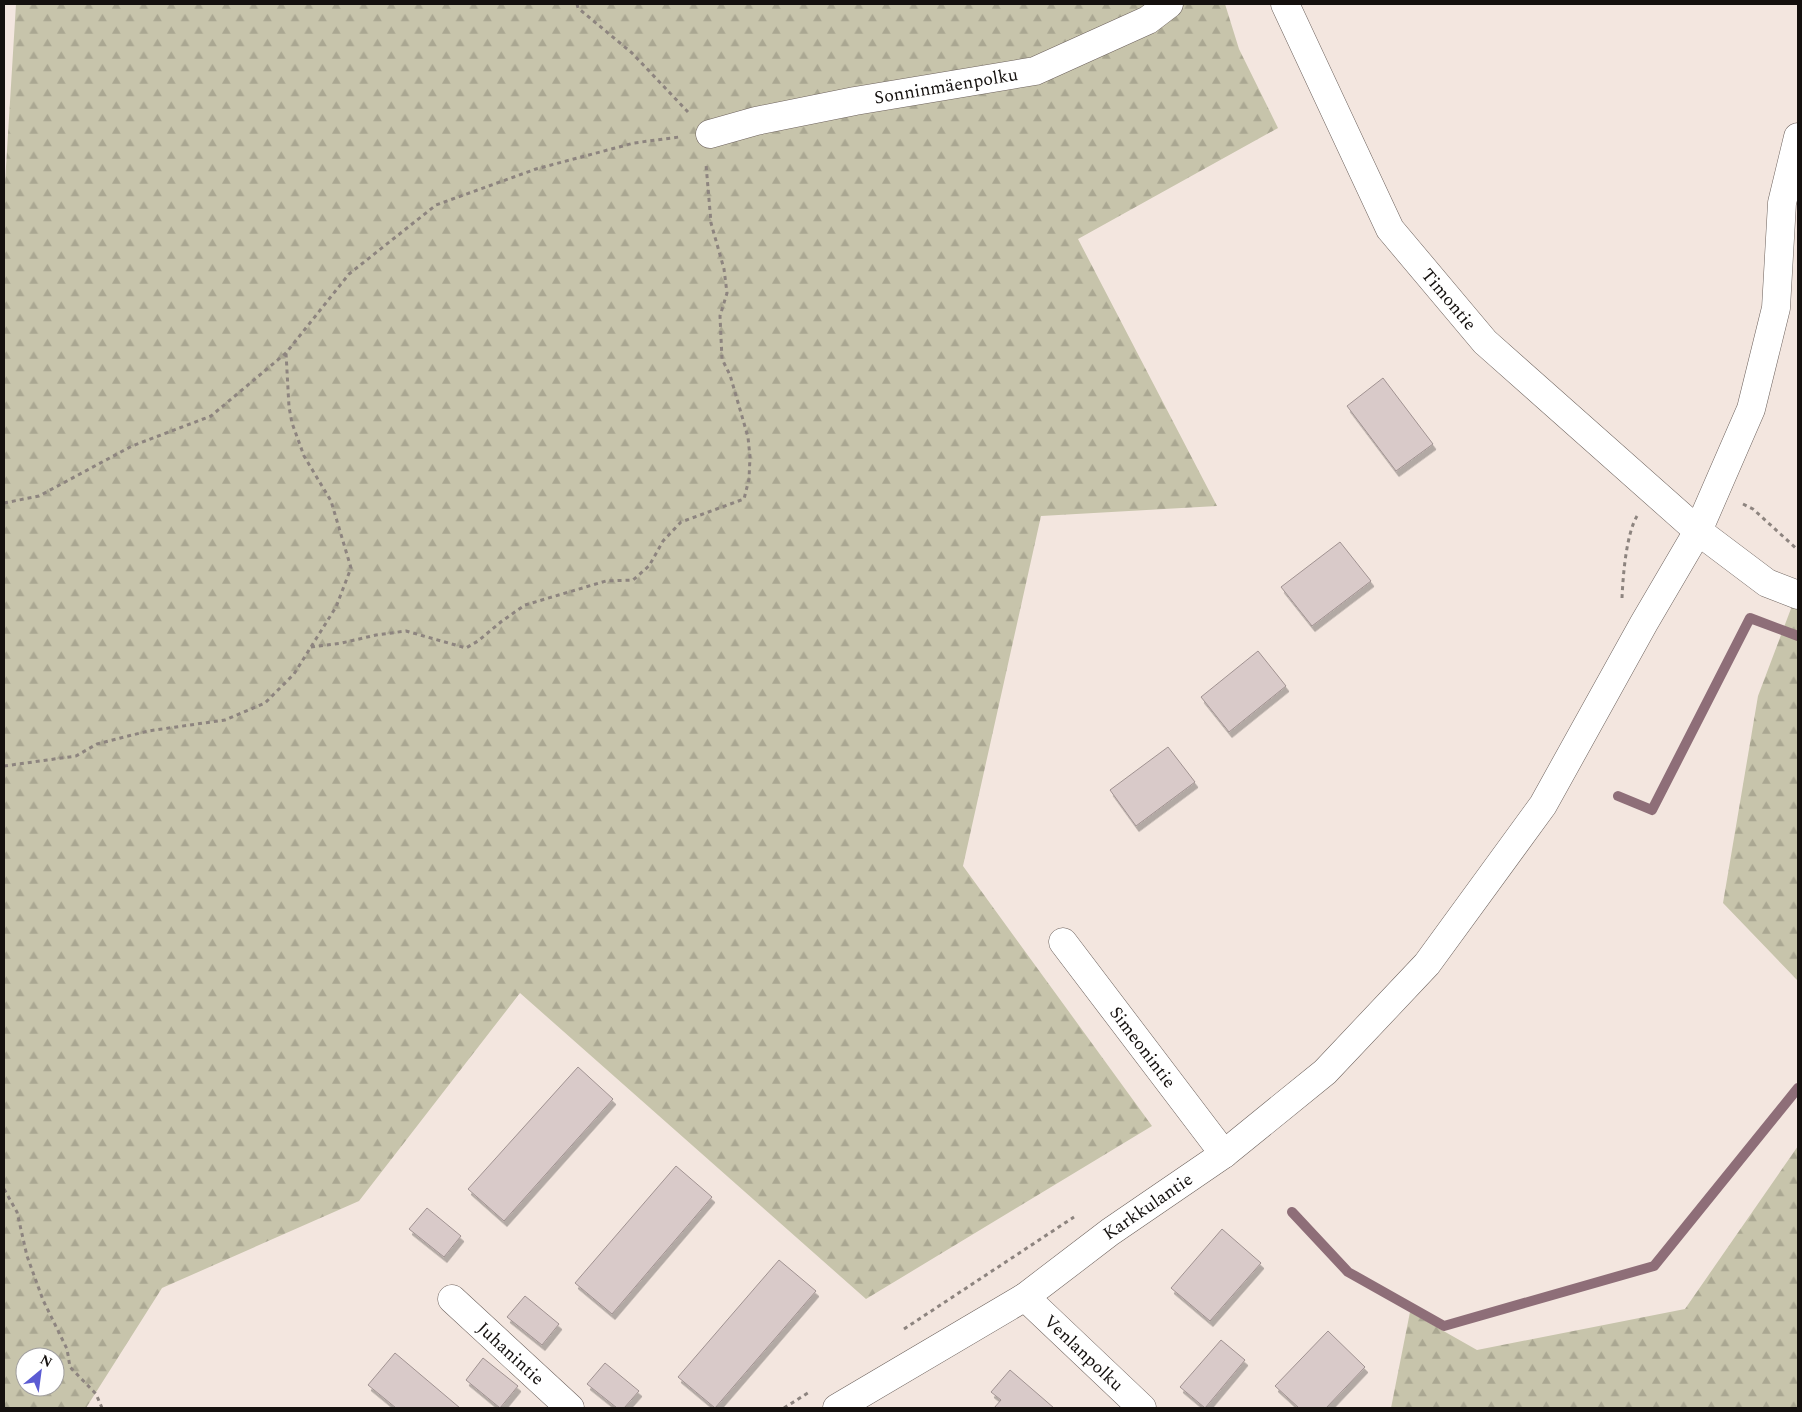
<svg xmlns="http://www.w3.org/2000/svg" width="1802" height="1412" font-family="Spectral,serif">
<defs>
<pattern id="forest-firs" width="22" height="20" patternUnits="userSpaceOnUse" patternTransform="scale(1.25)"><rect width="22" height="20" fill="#c7c4ab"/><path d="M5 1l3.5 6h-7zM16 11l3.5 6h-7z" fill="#aaa792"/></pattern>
<filter id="shadow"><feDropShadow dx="3" dy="5.5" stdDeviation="0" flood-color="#0004"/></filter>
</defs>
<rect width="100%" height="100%" fill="#f3e6df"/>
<path fill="url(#forest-firs)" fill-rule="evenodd" d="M16,4H1225L1239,49L1278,128L1078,239L1217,506L1041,516L963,866L1152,1126L866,1299L520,993L359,1201L162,1288L86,1408H4V199ZM25,1357H55V1387H25Z
M1798,590V981L1723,903L1758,696Z
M1798,1146V1408H1391L1410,1312L1477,1350L1685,1309Z"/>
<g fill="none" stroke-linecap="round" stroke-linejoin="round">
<path stroke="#8e6e78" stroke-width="10" d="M1618,796L1652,810L1750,618L1798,636
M1292,1212L1348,1272L1444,1326L1654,1266L1798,1088"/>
</g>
<path fill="#d9cac9" stroke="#a09291" filter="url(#shadow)" d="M1383,378L1433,444L1396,471L1347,406Z
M1340,542L1371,581L1312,626L1281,587Z
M1258,651L1286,686L1229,732L1201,697Z
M1168,747L1195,782L1136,826L1110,790Z
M578,1067L613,1099L504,1221L468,1189Z
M676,1166L712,1197L612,1314L575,1283Z
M427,1208L461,1236L444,1257L409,1229Z
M1222,1229L1261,1263L1210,1321L1171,1288Z
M779,1260L816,1291L715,1408L678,1377Z
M525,1296L559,1324L542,1345L507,1317Z
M1328,1331L1365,1367L1326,1408H1299L1275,1386Z
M1221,1340L1245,1360L1205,1408L1180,1387Z
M395,1353L460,1408H396L368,1385Z
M483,1358L518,1386L500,1408L466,1380Z
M605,1363L639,1391L624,1408H617L587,1384Z
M1010,1370L1054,1408H994L1001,1400L991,1392Z"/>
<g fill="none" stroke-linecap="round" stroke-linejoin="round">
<defs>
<g id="minor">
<path id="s1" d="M1285,4L1390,229L1485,342L1698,531L1767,583L1798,595"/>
<path id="s2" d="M710,134L756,121L855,101L1035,71L1148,20L1169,4"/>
<path id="s3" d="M1063,942L1224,1154"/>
<path id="s4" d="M1025,1297L1142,1408"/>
<path id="s5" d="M452,1299L570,1408"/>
<path id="s6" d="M837,1408L1025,1297L1110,1232L1224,1154L1325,1072L1427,964L1543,805L1644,623L1698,531L1751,409L1776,308L1782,203L1798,137"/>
</g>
</defs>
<use href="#minor" stroke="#6c615c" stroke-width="29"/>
<path stroke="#8d847f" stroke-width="3" stroke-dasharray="4 4" stroke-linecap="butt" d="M577,4L578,8L632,53L688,112
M4,503L39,496L132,446L211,416L286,353L349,274L436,205L536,169L634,143L679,137
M1743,504L1753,509L1798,550
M1622,598C1623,576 1626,535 1637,516
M311,647L342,643L376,635L406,631L466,648L478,641L502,621L525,605L606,581L633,580L649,566L663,541L681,522L744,499L749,479L750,457L748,437L730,375L722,359L720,316L727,293L724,269L711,223L706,164
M4,766L76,756L97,744L148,731L225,720L265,703L294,674L336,607L351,568L331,501L304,456L292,423L289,407L286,353
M4,1189L17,1212L27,1256L43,1300L67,1349L70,1367L96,1394L102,1408
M904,1329L1074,1217
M784,1408L811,1391"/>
<use href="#minor" stroke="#fff" stroke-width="28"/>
</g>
<g text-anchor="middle" stroke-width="4" stroke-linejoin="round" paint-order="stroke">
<g font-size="18" fill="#14100e" stroke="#fff">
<text dy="6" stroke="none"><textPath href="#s2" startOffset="241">Sonninmäenpolku</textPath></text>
<text dy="6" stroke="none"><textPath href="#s1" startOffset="340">Timontie</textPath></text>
<text dy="6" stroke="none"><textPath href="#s3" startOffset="132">Simeonintie</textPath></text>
<text dy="6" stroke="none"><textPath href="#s6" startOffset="371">Karkkulantie</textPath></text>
<text dy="6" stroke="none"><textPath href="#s4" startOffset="81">Venlanpolku</textPath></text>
<text dy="6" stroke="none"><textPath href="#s5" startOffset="80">Juhanintie</textPath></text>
</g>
</g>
<rect width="1802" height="1412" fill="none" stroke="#14100e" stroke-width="10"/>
<g transform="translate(40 1372) rotate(29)"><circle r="24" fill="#ffffff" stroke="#a19f9f"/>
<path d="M0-4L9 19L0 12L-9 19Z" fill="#5b5bd3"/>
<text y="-8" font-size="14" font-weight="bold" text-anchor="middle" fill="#14100e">N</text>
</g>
</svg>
